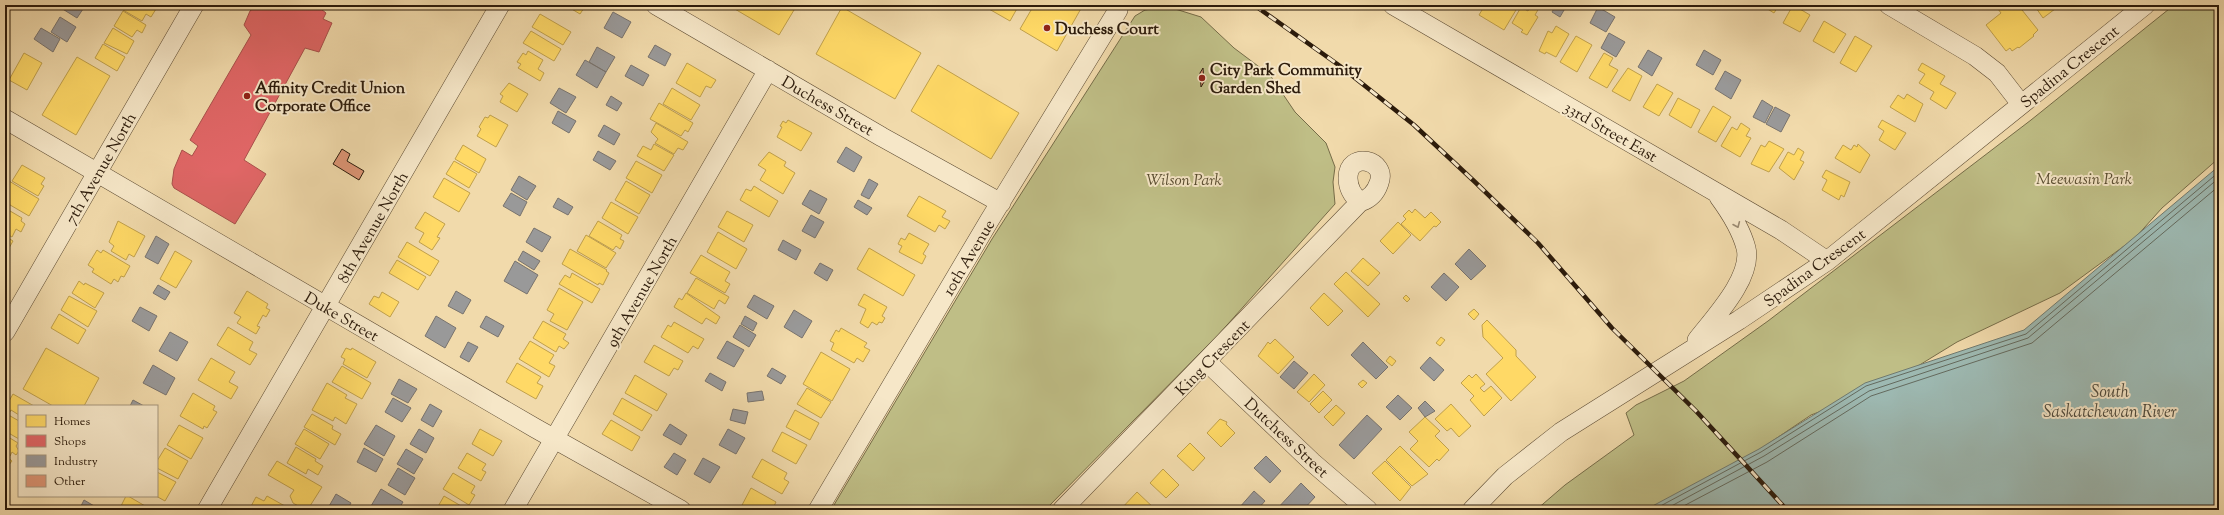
<svg xmlns="http://www.w3.org/2000/svg" width="2224" height="515" font-family="'Sorts Mill Goudy',serif">
<rect width="100%" height="100%" fill="#f1daab"/>
<filter id="stains"><feTurbulence type="fractalNoise" baseFrequency=".005" numOctaves="4"/><feColorMatrix values="0 0 0 0 .2 0 0 0 0 .09 0 0 0 0 .02 0 0 0 .5 -.17"/></filter>
<radialGradient id="worn" r=".72"><stop offset=".6" stop-color="#630" stop-opacity="0"/><stop offset="1" stop-color="#630" stop-opacity=".3"/></radialGradient>
<path fill="#bfbe86" stroke="#766c48" d="M2174,5H2219V158L2162,208L2135,238L2060,293L1957,342L1882,388L1811,415L1759,450L1648,510H1536L1565,485L1634,435L1626,413L1636,405L1684,381L1768,321L2031,120Z
M1157,8H1172L1201,17L1234,48L1270,75L1295,112L1326,143L1335,167L1333,182L1335,204L1219,334L1045,510H831L992,239L1135,16L1145,10Z"/>
<path fill="#9db9b2" stroke="#707a6f" d="M2219,166V510H1645L1759,449L1865,383L2024,330Z"/>
<path fill="#ffd966" stroke="#c0a04b" d="M126,5H150L156,9L151,17L146,14L142,21L123,10Z
M565,5H586L580,14Z
M728,5H797L779,35Z
M982,5H1019L1010,21Z
M1034,5H1083L1057,51L1020,29Z
M1485,5H1508L1516,10L1504,30L1479,15Z
M1531,5L1539,8L1535,15L1538,17L1527,35L1521,32L1523,30L1512,23L1521,7L1528,11Z
M1761,5H1779L1774,13Z
M1793,5L1810,15L1800,32L1783,23Z
M1995,5H2018L2038,30L2033,35L2034,36L2019,48L2018,47L2012,51L2010,48L2006,51L1986,25L2001,13Z
M2034,5H2058L2059,6L2043,18Z
M842,7L921,53L895,99L816,54Z
M123,11L146,25L142,33L137,30L132,37L114,26Z
M540,14L571,32L563,45L532,27Z
M1824,21L1846,34L1834,53L1813,41Z
M1556,26L1569,34L1556,57L1546,52L1545,54L1539,51L1548,31L1552,33Z
M113,28L134,41L127,54L104,43Z
M531,31L561,49L554,61L523,43Z
M1576,36L1592,45L1577,72L1560,62Z
M1855,36L1872,46L1856,72L1840,63Z
M103,44L125,57L117,71L95,58Z
M528,51L543,60L538,69L544,73L540,81L518,68L521,64L517,62L523,53L526,55Z
M24,53L42,63L27,90L9,80Z
M1604,53L1613,58L1609,65L1618,70L1607,88L1589,78Z
M77,57L110,76L76,135L42,115Z
M687,63L716,80L711,88L706,86L700,97L676,83Z
M1922,63L1945,76L1940,84L1956,93L1946,109L1930,99L1934,92L1919,83L1925,74L1918,70Z
M938,65L1019,113L991,159L911,111Z
M1628,68L1642,76L1630,101L1612,91Z
M509,83L528,94L517,112L500,102L503,96L500,94Z
M1657,84L1673,93L1659,116L1643,107Z
M672,88L700,105L691,120L663,104Z
M1907,94L1923,104L1915,122L1890,107L1898,95L1904,99Z
M1678,98L1700,110L1691,128L1669,115Z
M659,103L693,123L688,132L685,130L681,136L650,119Z
M1713,106L1731,117L1716,142L1698,132Z
M490,115L508,125L496,147L477,136L481,129L479,127L485,117L488,118Z
M788,120L812,133L801,151L777,137L782,127L780,126L783,121L786,123Z
M1882,120L1906,133L1895,150L1879,140L1884,131L1878,127Z
M656,123L688,142L683,150L678,148L674,154L655,143L658,139L651,132Z
M1741,123L1750,129L1746,136L1751,138L1740,157L1721,146L1732,127L1737,130Z
M1769,141L1784,149L1769,172L1751,164L1761,145L1765,147Z
M654,144L674,155L664,171L637,156L643,146L651,150Z
M1858,144L1870,155L1860,173L1835,158L1843,145L1851,150L1854,145L1857,147Z
M463,145L486,159L479,173L455,159Z
M1798,148L1804,152L1800,160L1804,162L1794,180L1779,168L1788,152L1794,155Z
M769,152L786,162L784,166L795,173L783,194L760,180L766,170L758,165Z
M454,161L477,174L469,188L446,174Z
M636,161L662,175L652,193L626,178Z
M22,165L45,178L41,184L44,186L38,196L12,181Z
M1826,170L1850,182L1844,197L1841,195L1839,200L1822,190L1827,180L1822,177Z
M444,178L470,193L459,212L433,197Z
M9,181L39,199L29,216L5,202V188Z
M626,181L650,195L639,214L615,200Z
M754,186L778,201L769,217L740,200L746,189L751,191Z
M919,196L946,211L942,217L950,221L945,229L939,225L935,232L907,216Z
M611,202L638,217L628,234L602,218Z
M5,208L22,218L21,221L25,224L21,232L16,229L12,237L5,233Z
M1415,209L1425,218L1431,212L1441,222L1436,227L1434,226L1420,241L1401,224L1406,219L1403,216L1409,210L1412,213Z
M727,211L753,225L744,242L718,227Z
M425,212L445,224L437,237L440,238L432,250L419,242L424,233L415,228Z
M118,221L145,236L134,257L129,254L126,260L111,251L114,246L109,242Z
M598,221L622,235L620,239L624,241L620,249L616,246L613,250L589,236Z
M1398,222L1411,235L1393,254L1380,241Z
M718,232L747,249L736,269L707,252Z
M909,233L929,244L923,254L926,256L922,264L899,252L902,246L898,244L901,238L905,240Z
M586,235L616,253L606,268L577,251Z
M5,236L13,241L5,255Z
M407,242L439,261L430,276L398,257Z
M869,248L915,275L903,296L857,269Z
M570,249L607,270L606,271L609,273L603,285L599,283L598,285L562,264Z
M97,250L101,253L103,250L130,266L124,277L121,276L118,282L114,279L111,284L92,272L94,269L88,265Z
M175,251L192,261L176,288L160,279Z
M701,255L730,272L725,281L730,284L725,293L690,273Z
M1363,258L1380,273L1368,286L1351,271Z
M397,260L426,277L418,290L389,273Z
M1346,272L1380,304L1368,317L1334,284Z
M572,273L600,289L592,303L559,284L565,275L570,278Z
M696,278L729,297L725,304L719,300L714,309L687,293Z
M79,281L84,285L85,283L104,293L95,308L72,293Z
M559,288L583,302L567,330L550,321L554,314L547,310Z
M247,291L268,304L266,308L270,310L266,317L263,315L257,326L260,327L256,334L237,323L241,317L234,313Z
M382,292L399,302L390,317L369,304L374,296L379,298Z
M686,293L720,317L716,324L706,318L702,324L674,307L679,298L682,300Z
M1324,293L1343,311L1328,326L1310,308Z
M864,294L887,307L882,316L885,318L882,323L879,322L877,325L872,322L868,328L860,323L866,309L858,305Z
M1406,295L1410,299L1407,302L1403,298Z
M69,296L97,311L88,327L61,310Z
M1474,309L1479,314L1474,320L1468,314Z
M59,314L86,330L78,344L51,328Z
M1487,320L1516,350V356L1536,377L1511,401L1486,374L1503,358L1483,337L1482,325Z
M543,321L566,334L563,339L569,343L564,349L559,346L556,352L533,338Z
M674,322L704,339L698,349L693,346L688,353L661,337L668,325L671,327Z
M228,327L253,342L249,350L257,354L250,365L217,345Z
M841,328L867,343L864,347L870,350L863,362L857,358L854,363L831,350L834,343L830,341L836,330L839,332Z
M1441,337L1445,340L1440,346L1436,343Z
M1275,339L1294,357L1278,374L1258,356L1268,342L1270,344Z
M530,341L554,355L549,363L555,366L549,377L519,359Z
M654,345L683,361L678,370L674,368L669,376L644,362Z
M46,348L99,378L84,406H53L23,389Z
M346,348L351,350L352,348L376,362L367,378L343,364L345,359L341,357Z
M821,352L850,369L832,401L803,384Z
M1390,356L1396,361L1392,366L1386,361Z
M211,358L235,372L229,382L238,387L231,399L198,380Z
M517,363L541,377L537,383L543,386L536,399L506,382Z
M342,366L371,383L362,399L332,382Z
M1314,374L1325,385L1309,402L1297,392Z
M1476,374L1485,384L1480,388L1484,392L1491,386L1502,398L1484,416L1470,400L1474,396L1461,383L1469,375L1472,378Z
M635,375L667,394L657,411L625,393Z
M1363,380L1367,383L1362,388L1358,384Z
M327,383L347,395L345,398L357,404L346,424L335,417L333,421L312,410Z
M807,388L831,402L821,418L797,404Z
M1323,391L1332,400L1319,413L1310,404Z
M193,393L215,406L213,410L217,412L207,428L204,426L203,429L180,416Z
M13,394L34,406H19V415L11,410L10,412L5,408Z
M622,398L652,415L642,431L613,414Z
M1451,404L1471,426L1459,437L1451,428L1447,431L1435,419Z
M1336,405L1345,413L1333,426L1324,417Z
M795,410L819,423L810,440L786,427Z
M5,413L19,421V439L5,431Z
M312,414L333,426L332,429L341,434L335,445L304,427Z
M1425,417L1440,431L1435,436L1449,450L1439,461L1437,459L1429,467L1410,449L1418,441L1409,432Z
M1220,419L1227,422L1226,424L1235,433L1221,447L1207,433Z
M611,420L640,437L632,451L602,434Z
M179,425L203,438L191,459L167,445Z
M304,429L329,444L320,459L295,444Z
M480,429L502,441L493,456L472,444Z
M782,432L807,445L796,464L772,451Z
M5,435L18,443L16,446L19,451L16,455L12,452L10,456L5,454Z
M1190,443L1205,458L1193,471L1177,456Z
M1400,446L1428,474L1412,486L1386,460Z
M296,447L316,459L315,461L323,466L318,475L308,469L306,474L287,463Z
M165,448L188,461L178,479L157,468V461Z
M467,453L486,464L482,470L486,472L481,481L458,468Z
M5,455L12,461L8,466L5,464Z
M762,459L787,473L784,479L789,482L782,494L752,477Z
M277,461L322,487L310,506L302,508L293,503L290,496L294,490L268,475Z
M1385,461L1411,487L1400,501L1372,473Z
M1163,469L1179,485L1166,498L1150,483Z
M157,472L176,482L165,501L156,496Z
M453,473L475,486L471,493L475,495L469,505L443,489Z
M751,488L776,502L772,510H746L741,507Z
M1137,492L1156,510H1120Z
M126,496H128L152,510H119Z
M267,496L292,510H249L256,497L264,501Z
M444,496L468,510H436Z"/>
<path fill="#e06666" stroke="#aa504b" d="M257,5H316L326,13L323,19L332,23L319,52L305,48L244,160L266,174L235,224L174,188L172,184L174,169L182,150L192,156L198,146L190,140L251,35L244,25L250,11Z"/>
<path fill="#999" stroke="#78736e" d="M63,5H76L83,9L77,18L61,8Z
M1556,5H1567L1560,17L1552,12Z
M1598,7L1615,17L1606,32L1590,23Z
M613,12L631,22L622,38L604,28Z
M60,17L76,27L67,42L51,32Z
M41,28L60,39L53,52L34,39Z
M1609,33L1625,42L1616,57L1601,48Z
M655,45L671,54L665,66L648,57Z
M597,47L615,57L606,72L589,62Z
M1648,50L1662,58L1652,76L1638,67Z
M1704,50L1721,60L1713,75L1696,65Z
M585,60L606,72L597,88L576,75Z
M631,65L649,75L643,86L625,76Z
M1725,71L1741,80L1731,99L1715,89Z
M559,88L576,97L566,113L550,103Z
M611,96L622,103L617,111L606,105Z
M1762,100L1773,107L1765,123L1753,117Z
M1775,107L1790,115L1781,132L1766,124Z
M558,111L576,121L569,133L552,123Z
M604,125L620,134L614,145L598,136Z
M846,147L862,157L854,172L837,162Z
M598,151L616,161L610,170L593,160Z
M519,176L536,186L527,200L511,190Z
M869,179L878,184L869,199L861,195Z
M810,190L827,199L819,214L802,204Z
M511,193L527,202L520,216L503,206Z
M558,198L573,207L568,215L553,207Z
M858,200L872,208L867,215L854,207Z
M811,215L824,222L815,238L802,231Z
M534,228L551,237L542,252L526,242Z
M156,236L169,244L158,264L145,257Z
M783,240L801,250L796,260L778,250Z
M1469,249L1486,266L1471,280L1455,264Z
M523,251L540,261L534,270L518,260Z
M515,261L538,275L527,294L504,281Z
M820,263L833,270L827,281L814,273Z
M1444,273L1459,287L1446,301L1431,287Z
M158,285L170,292L165,300L153,293Z
M456,291L471,300L463,314L448,306Z
M754,295L774,306L767,319L747,307Z
M140,307L157,316L149,331L132,321Z
M794,310L812,321L802,338L784,327Z
M436,316L456,328L445,348L425,336Z
M486,316L504,326L498,337L480,327Z
M745,316L757,323L753,331L741,324Z
M740,325L756,335L749,347L733,337Z
M170,332L188,342L177,361L159,351Z
M727,341L744,350L734,367L717,358Z
M468,342L478,347L469,362L460,357Z
M1363,342L1388,367L1376,379L1351,355Z
M1430,357L1444,370L1434,381L1420,368Z
M1294,361L1308,373L1294,389L1280,377Z
M153,365L175,378L166,395L143,383Z
M772,368L786,376L781,384L767,376Z
M710,373L726,382L722,391L705,381Z
M399,379L417,389L408,403L391,394Z
M762,391L764,400L748,402L747,393Z
M1398,395L1412,408L1400,420L1386,407Z
M393,398L411,408L402,422L385,412Z
M133,400L144,406H130Z
M1425,401L1435,411L1425,417L1418,408Z
M430,404L442,411L433,427L421,420Z
M733,409L748,412L745,424L730,420Z
M1367,415L1382,429L1354,459L1339,445Z
M670,424L687,435L681,445L663,435Z
M376,425L395,436L384,456L364,444Z
M419,429L434,438L426,453L410,444Z
M728,429L745,438L736,454L719,445Z
M364,448L383,459L376,472L357,462Z
M406,449L423,459L414,474L397,464Z
M674,453L686,460L677,475L664,467Z
M1266,456L1281,471L1270,483L1254,468Z
M703,458L720,467L710,483L694,474Z
M398,468L415,478L405,495L388,485Z
M1301,483L1315,497L1303,510H1276Z
M381,489L403,502L398,510H378L371,506Z
M1254,491L1265,501L1257,510H1241L1239,508Z
M336,494L351,503L347,510H332L328,508Z
M84,500L101,510H79Z
M1214,505L1219,510H1209Z"/>
<g fill="none" stroke-linecap="round" stroke-linejoin="round">
<path stroke="#646a5e" stroke-width="1" d="M1653,510L1761,452L1866,386L2026,334L2219,172
M1664,510L1764,456L1869,391L2028,338L2219,178
M1676,510L1767,462L1871,396L2032,343L2219,186"/>
</g>
<path fill="#dd9575" stroke="#2c1b0b" d="M1203,68L1204,82L1201,87L1200,73Z
M342,149L350,154L347,161L364,171L359,180L333,164Z"/>
<g fill="none" stroke-linecap="round" stroke-linejoin="round">
<defs>
<path id="minor" d="M656,5L882,137L1001,203
M1393,5L1781,230L1827,261
M1889,5L1975,56L1997,73L2021,104
M5,119L535,428L681,510
M5,332L194,5
M1697,340C1714,318 1753,277 1746,248C1741,229 1730,212 1719,197
M1207,362L1312,462L1368,510
M207,510L500,5
M513,510L768,70
M818,510L989,221L1118,10L1119,5
M1062,510L1360,202C1370,199 1376,192 1379,183C1388,160 1348,150 1348,178C1348,189 1353,196 1360,202
M1472,510L1505,476L1561,432L1739,320L1827,261L2145,5"/>
</defs>
<use href="#minor" stroke="#5d4b33" stroke-width="20"/>
<use href="#minor" stroke="#f6e7c8" stroke-width="19"/>
<defs>
<path id="rail" d="M1254,5L1340,66L1414,125L1475,182L1538,243L1612,328L1696,411L1787,510"/>
</defs>
<use href="#rail" stroke="#2c1b0b" stroke-width="4.5"/>
<use href="#rail" stroke="#f6e7c8" stroke-width="3" stroke-dasharray="9" stroke-linecap="butt"/>
</g>
<defs><path id="oneway-chevron" d="M-2-3.5L2.5 0L-2 3.5" fill="none" stroke-width="1.6" stroke-linecap="round" stroke-linejoin="round"/></defs>
<use stroke="#9b8b73" href="#oneway-chevron" transform="translate(1737 225) rotate(67)"/>
<g fill="#8f2418" stroke="#f6e7c8" stroke-width="1.5">
<circle cx="1047" cy="28" r="4"/>
<circle cx="1202" cy="78" r="4"/>
<circle cx="247" cy="96" r="4"/>
</g>
<g text-anchor="middle" stroke-width="4" stroke-linejoin="round" paint-order="stroke">
<g font-size="16" font-weight="bold" fill="#2c1b0b" stroke="#f6e7c8" text-anchor="start">
<text x="1055" y="34">Duchess Court</text>
<text x="1210" y="75">City Park Community<tspan x="1210" dy="18">Garden Shed</tspan></text>
<text x="255" y="93">Affinity Credit Union<tspan x="255" dy="18">Corporate Office</tspan></text>
</g>
<g font-size="16" fill="#2c1b0b" stroke="#f6e7c8">
<text transform="translate(2069 66) rotate(-39)" y="6">Spadina Crescent</text>
<text transform="translate(828 105) rotate(30)" y="6">Duchess Street</text>
<text transform="translate(1611 131) rotate(30)" y="6">33rd Street East</text>
<text transform="translate(100 168) rotate(-60)" y="6">7th Avenue North</text>
<text transform="translate(372 227) rotate(-60)" y="6">8th Avenue North</text>
<text transform="translate(968 257) rotate(-59)" y="6">10th Avenue</text>
<text transform="translate(1814 267) rotate(-36)" y="6">Spadina Crescent</text>
<text transform="translate(641 291) rotate(-60)" y="6">9th Avenue North</text>
<text transform="translate(342 316) rotate(30)" y="6">Duke Street</text>
<text transform="translate(1212 357) rotate(-46)" y="6">King Crescent</text>
<text transform="translate(1287 437) rotate(43)" y="6">Dutchess Street</text>
</g>
<g font-size="16" font-style="italic" fill="#584c30" stroke="#f6e7c8">
<text x="2084" y="184">Meewasin Park</text>
<text x="1184" y="185">Wilson Park</text>
</g>
<g font-size="17" font-style="italic" fill="#4e4a3d" stroke="#f6e7c8">
<text x="2110" y="397">South<tspan x="2110" dy="20">Saskatchewan River</tspan></text>
</g>
</g>
<rect width="2224" height="515" fill="none" stroke="#f1daab" stroke-width="20"/>
<rect x="6" y="6" width="2212" height="503" fill="none" stroke="#2c1b0b" stroke-width="2"/>
<rect x="10" y="10" width="2204" height="495" fill="none" stroke="#2c1b0b"/>
<rect x="18" y="405" width="140" height="92" fill="#f6e7c8" stroke="#a5957c"/>
<rect x="26" y="415" width="20" height="12" fill="#ffd966" stroke="#a5957c"/>
<text x="54" y="425" font-size="12" fill="#2c1b0b">Homes</text>
<rect x="26" y="435" width="20" height="12" fill="#e06666" stroke="#a5957c"/>
<text x="54" y="445" font-size="12" fill="#2c1b0b">Shops</text>
<rect x="26" y="455" width="20" height="12" fill="#999999" stroke="#a5957c"/>
<text x="54" y="465" font-size="12" fill="#2c1b0b">Industry</text>
<rect x="26" y="475" width="20" height="12" fill="#dd9575" stroke="#a5957c"/>
<text x="54" y="485" font-size="12" fill="#2c1b0b">Other</text>
<rect width="100%" height="100%" filter="url(#stains)"/>
<rect width="100%" height="100%" fill="url(#worn)"/>
</svg>
